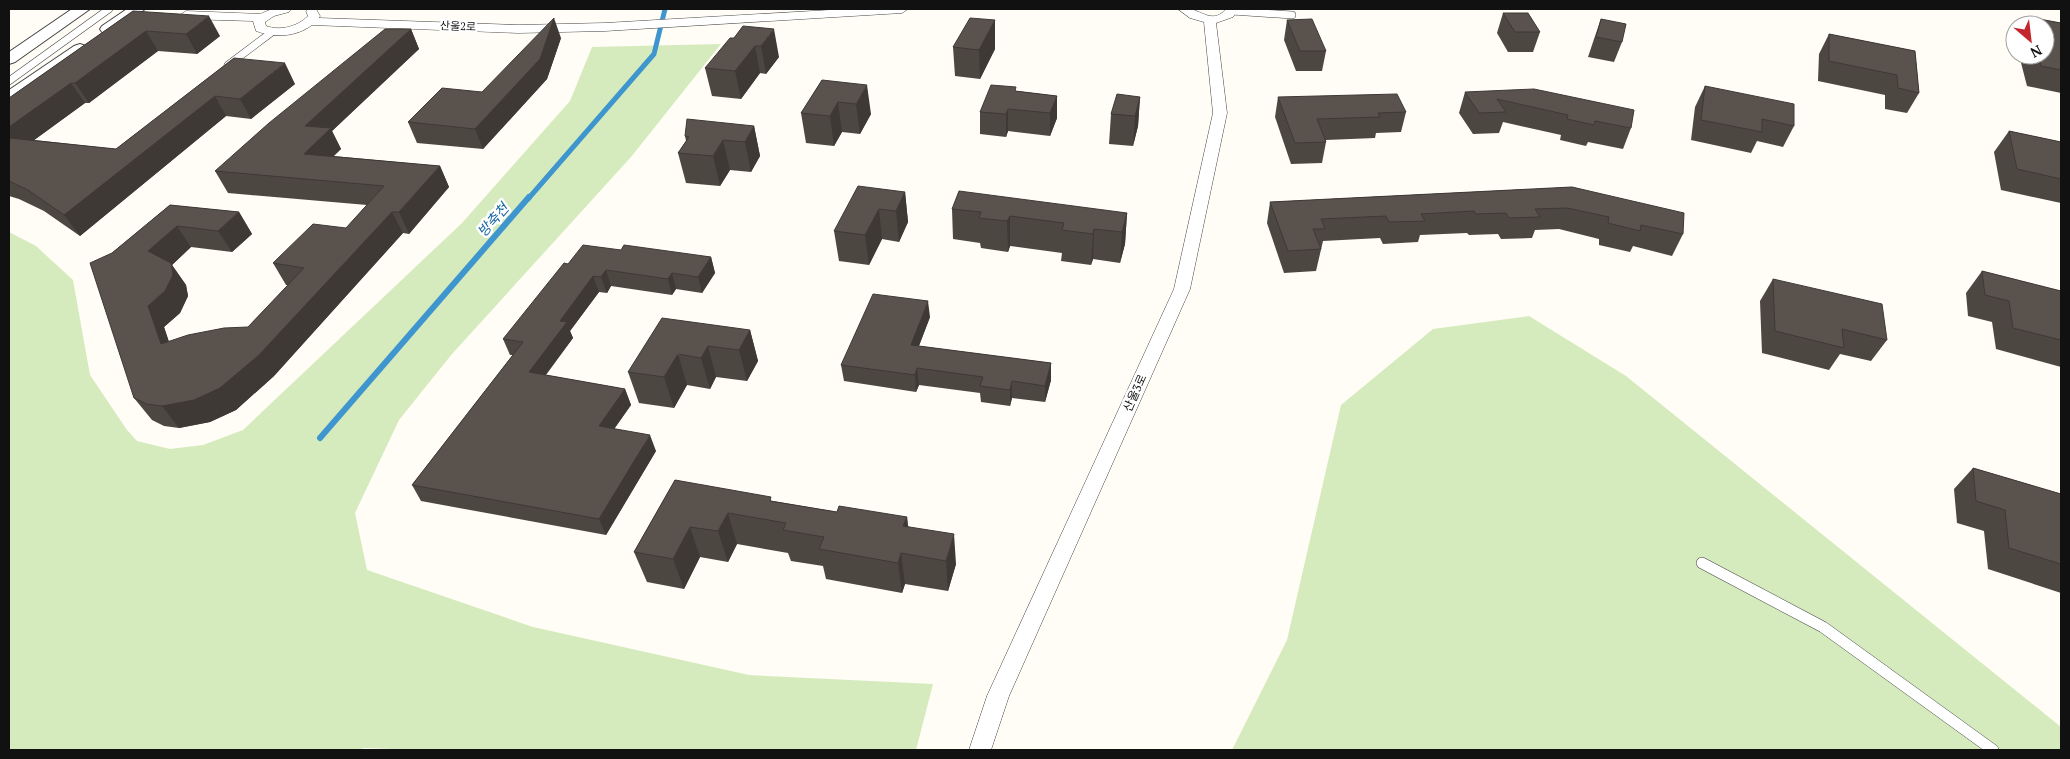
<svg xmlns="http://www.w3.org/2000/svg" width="2070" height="759" font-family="'PT Serif','Noto Sans KR',serif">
<rect width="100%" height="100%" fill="#fffdf5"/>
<path fill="#d5ebbd" d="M721,44L631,157L452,354L399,420L355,513L367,570L533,627L749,675L933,684L916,750H420L364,748L358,750H9V232L36,246L73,280L90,375L127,430L137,441L170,449L203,445L243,430L462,223L570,101L592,47Z
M1529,316L1626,376L2061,727V750H1232L1287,640L1341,405L1433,329Z"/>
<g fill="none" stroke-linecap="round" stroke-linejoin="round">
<path stroke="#3f96cf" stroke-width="5" d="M528,199L654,54L665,9"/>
<path stroke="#3f96cf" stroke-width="6" d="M320,438L529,197"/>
<defs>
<path id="service-far1" d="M1232,11L1292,15
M228,65L272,32
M9,81L109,9"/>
<path id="service" d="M1702,563L1823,627L1993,750"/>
<path id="minor" d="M272,9H291L289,12L274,16L265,22L266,26C280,31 297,27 308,16L306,11L308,9H316L320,16L319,18L518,25L605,23L847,9H908L902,13L605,31L518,33L312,25C296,37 275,38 256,31L253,21L186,19L180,15L186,11L260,14Z
M1178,9C1181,9 1187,8 1191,9C1204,13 1214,23 1226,9H1238L1233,17L1216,23L1227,113L1190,289L1009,696L991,750H969L987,696L1174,289L1213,113L1204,22L1190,18Z"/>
<path id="tertiary" d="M72,9H90L15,62L9,64V52Z
M127,9H145L114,32H102L100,29L102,26Z
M80,44L86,46L88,49L86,52L15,102L9,103V90L74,46Z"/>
</defs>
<use href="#service-far1" stroke="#444" stroke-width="8"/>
<use href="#service" stroke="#444" stroke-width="12"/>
<use href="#minor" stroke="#444" stroke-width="1"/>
<use href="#tertiary" stroke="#444" stroke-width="2"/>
<use href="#service-far1" stroke="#fff" stroke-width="7"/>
<use href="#service" stroke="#fff" stroke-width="11"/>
<use href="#minor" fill="#fff" fill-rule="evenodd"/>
<use href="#tertiary" fill="#fff" fill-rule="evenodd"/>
</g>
<path fill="#4d4742" d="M133,11L220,36L197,54L158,51L89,103H85L34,140L116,149L234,58L295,84L251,119L226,116L80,236L44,211L19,199L9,196V98Z
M1503,13L1540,32L1533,52H1508L1497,33Z
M2028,17L2061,23V93L2027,86L2019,55H2045V25H2023Z
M1601,19L1622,42L1614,62L1588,57L1594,39Z
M995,20V49L980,79L955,76L953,47Z
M1287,20L1326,51L1322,71H1296L1284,40Z
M743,26L779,57L766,74L760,73L741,99L712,96L705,68L734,38Z
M411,29L419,49L332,131L341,149L333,156L440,166L449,187L409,234L403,233L274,376L236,410L210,422L179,428L164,426L152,420L134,398L112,253L170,205L239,212L252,234L232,252L191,247L172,265L186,285L188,296L180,313L164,327L169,342L248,327L288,285H286L273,263L346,228L367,205L228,193L215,171Z
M1829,34L1915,51L1919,93L1907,113L1885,109V95L1818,81L1819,54Z
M561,38L547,79L483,149L417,143L408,122L482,92Z
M822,80L871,114L860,134L842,132L834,146L806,143L801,113Z
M1705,86L1794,126L1783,147L1757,141L1751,153L1691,140L1695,107Z
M1016,91L1057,96V118L1050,136L1008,131L1006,137L980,134V112Z
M1465,92L1631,128L1623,149L1588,142L1586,146L1560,140L1561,135L1503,122L1499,133L1473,134L1459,113Z
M1140,97L1138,126L1133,146L1109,144L1111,114Z
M1278,97L1406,112L1401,132L1376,133L1375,138L1326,140V142L1322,163L1291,164L1275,117Z
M754,126L760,156L751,172L730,170L720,186L686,183L678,153L686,141L685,136Z
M2009,131L2061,142V203L2001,190L1994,152Z
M1572,187L1683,234L1672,256L1633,246L1630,252L1599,245V239L1559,229L1535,230L1532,238L1501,239L1498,234L1469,235L1467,233L1420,235L1418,242L1383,244L1380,238L1323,241L1316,271L1284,273L1267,223L1270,202Z
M905,192L908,222L899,242L882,239L869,265L839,261L834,231Z
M952,209L1127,213L1125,244L1120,263L1093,259L1091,265L1061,261L1062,253L1010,246L1008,252L981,248L980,243L953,239Z
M621,250L711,257L715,273L702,293L676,289L672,295L611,286L607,293L599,292L570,331L573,338L546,375L625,389L631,405L614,429L656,451L606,535L421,501L412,485L513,355H510L503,339L568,264Z
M1982,271L2061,291V367L1996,349L1992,322L1968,316L1966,293Z
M1773,279L1887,340L1871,361L1840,354L1829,370L1762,353L1760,301Z
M930,317L919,346L1051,363V380L1045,402L1012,398L1010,406L981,402L980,393L919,385L916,392L844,381L841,365Z
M750,330L758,361L747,381L716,377L710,389L687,385L674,408L639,403L628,372Z
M1973,468L2061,494V593L1988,569L1984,531L1957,523L1954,489Z
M675,480L773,501L837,512L907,517L908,526L956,564L948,591L905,584L902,593L826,579L823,566L791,561L788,553L737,544L728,562L700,557L684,589L647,582L634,552Z"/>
<path fill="#3f3936" d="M209,16L220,36L197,54L186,34Z
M554,18L561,38L547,79L483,149L475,129Z
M995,20V49L980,79L979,50Z
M411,29L419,49L332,131L341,149L315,175L304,154L305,126Z
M774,29L779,57L766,74L761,46Z
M146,31L158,51L89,103L75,83Z
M755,46L760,73L741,99L735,71Z
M285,63L295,84L251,119L240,99Z
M71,83L85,103L11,157L9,154V127Z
M867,85L871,114L860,134L856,104Z
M215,96L226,116L80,236L64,215Z
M1057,96V118L1050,136V113Z
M1140,97L1138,126L1133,146L1135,116Z
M838,102L842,132L834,146L830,116Z
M1008,109V131L1006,137V114Z
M754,126L760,156L751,172L745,142Z
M723,140L730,170L720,186L713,156Z
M440,166L449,187L409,234L399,212Z
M905,192L908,222L899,242L896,211Z
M879,209L882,239L869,265L865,235Z
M239,212L252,234L232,252L218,231Z
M392,212L403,233L274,376L236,410L210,422L179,428L162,406Z
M1127,213L1125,244L1120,263L1122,232Z
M1010,216V246L1008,252L1007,221Z
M177,226L191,247L172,265L186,285L188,296L180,313L164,327L177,366L161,344L148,306V251Z
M1094,229L1093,259L1091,265L1093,234Z
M711,257L715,273L702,293L698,277Z
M606,270L611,286L607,293L601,277Z
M672,273L676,289L672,295L668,279Z
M593,276L599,292L570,331L573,338L536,387L529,372L560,321Z
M928,301L930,317L913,361L911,345Z
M750,330L758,361L747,381L739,350Z
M708,346L716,377L710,389L701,358Z
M678,354L687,385L674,408L664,377Z
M1051,363V380L1045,402V386Z
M917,368L919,385L916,392L915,375Z
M1012,381V398L1010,406V390Z
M625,389L631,405L605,442L599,426Z
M650,435L656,451L606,535L599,519Z
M728,513L737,544L728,562L718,531Z
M907,517L910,548L903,526Z
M690,527L700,557L684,589L673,559Z
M954,534L956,564L948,591L946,561Z
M901,553L905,584L902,593L898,563Z"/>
<path fill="#5a524d" stroke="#3f3936" d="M133,11L209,16L186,34L146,31L75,83H71L9,127V98Z
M1503,13H1528L1540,32H1515Z
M2028,17L2061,23V70L2041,66L2038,55H2045V25H2030Z
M554,18L540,59L475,129L408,122L442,88L482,92Z
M970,18L995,20L979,50L953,47Z
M1312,19L1326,51H1300L1287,20Z
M1601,19L1626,24L1622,42L1596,37Z
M743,26L774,29L761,46H755L735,71L705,68L730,38H734Z
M385,29H411L305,126L331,128L304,154L440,166L399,212H392L259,355L220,388L194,400L162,406L147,404L134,398L90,263L112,253L170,205L239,212L218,231L177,226L148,251L171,263L173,275L165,291L148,306L161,344L188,335L224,328L248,327L304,268L273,263L313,224L346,228L384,186L215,171L269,123Z
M1829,34L1915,51L1919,93L1898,88L1897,75L1829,61Z
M234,58L285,63L240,99L215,96L64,215L28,190L9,181V138L116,149Z
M822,80L867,85L856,104L838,102L830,116L801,113Z
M991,85L1016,87L1015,91L1057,96L1050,113L1008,109L1006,114L980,112Z
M1705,86L1794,104V126L1762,119V132L1701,120Z
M1534,89L1634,110L1631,128L1595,121L1594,125L1567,119L1568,115L1497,99L1506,112L1479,113L1465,92Z
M1117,94L1140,97L1135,116L1111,114Z
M1397,94L1406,112L1378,113L1380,117L1317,119L1326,142L1295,143L1278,97Z
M687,119L754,126L745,142L723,140L713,156L678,153L689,137L685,136Z
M2009,131L2061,142V179L2017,169Z
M858,186L905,192L896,211L879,209L865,235L834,231Z
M1572,187L1684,213L1683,234L1641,225L1640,231L1608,223L1609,217L1567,208L1535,209L1540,217L1509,218L1506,213L1476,214L1474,211L1421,214L1425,221L1389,222L1386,216L1321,219L1325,229H1313L1321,249L1288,251L1270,202Z
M959,191L1127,213L1122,232L1094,229L1093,234L1062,230L1064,223L1010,216L1007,221L979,218L981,212L952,209Z
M583,245L621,250L624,245L711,257L698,277L672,273L668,279L606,270L601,277L593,276L560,321L567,322L529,372L625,389L599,426L650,435L599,519L412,485L523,342L503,339L564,263L568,264Z
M1982,271L2061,291V340L2013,328L2009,301L1985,295Z
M1773,279L1882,304L1887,340L1842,329L1844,348L1775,331Z
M873,294L928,301L911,345L1051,363L1045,386L1012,381L1010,390L980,386L983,377L917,368L915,375L841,365Z
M662,318L750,330L739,350L708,346L701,358L678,354L664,377L628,372Z
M1973,468L2061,494V564L2009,548L2005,510L1976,501Z
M675,480L771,497L770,501L837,512L839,506L907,517L903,526L954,534L946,561L901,553L898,563L819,549L824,537L783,530L786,523L728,513L718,531L690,527L673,559L634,552Z"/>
<g text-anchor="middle" stroke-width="5" stroke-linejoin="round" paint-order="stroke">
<g font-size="11" fill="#111" stroke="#fff">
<text transform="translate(458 26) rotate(2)" y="4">산울2로</text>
</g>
<g font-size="12" fill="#111" stroke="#fff">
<text transform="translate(1135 393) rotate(-66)" y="4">산울3로</text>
</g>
<g font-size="14" font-style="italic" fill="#1768a6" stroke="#fff">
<text transform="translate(493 220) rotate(-49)" y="5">방축천</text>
</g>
</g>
<rect width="2070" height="759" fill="none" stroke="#111111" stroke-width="20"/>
<g transform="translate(2030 40) rotate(152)"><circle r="24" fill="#ffffff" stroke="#a0a0a0"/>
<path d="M0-4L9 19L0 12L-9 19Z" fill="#c4262e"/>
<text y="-8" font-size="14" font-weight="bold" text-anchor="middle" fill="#111111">N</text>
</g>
</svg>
